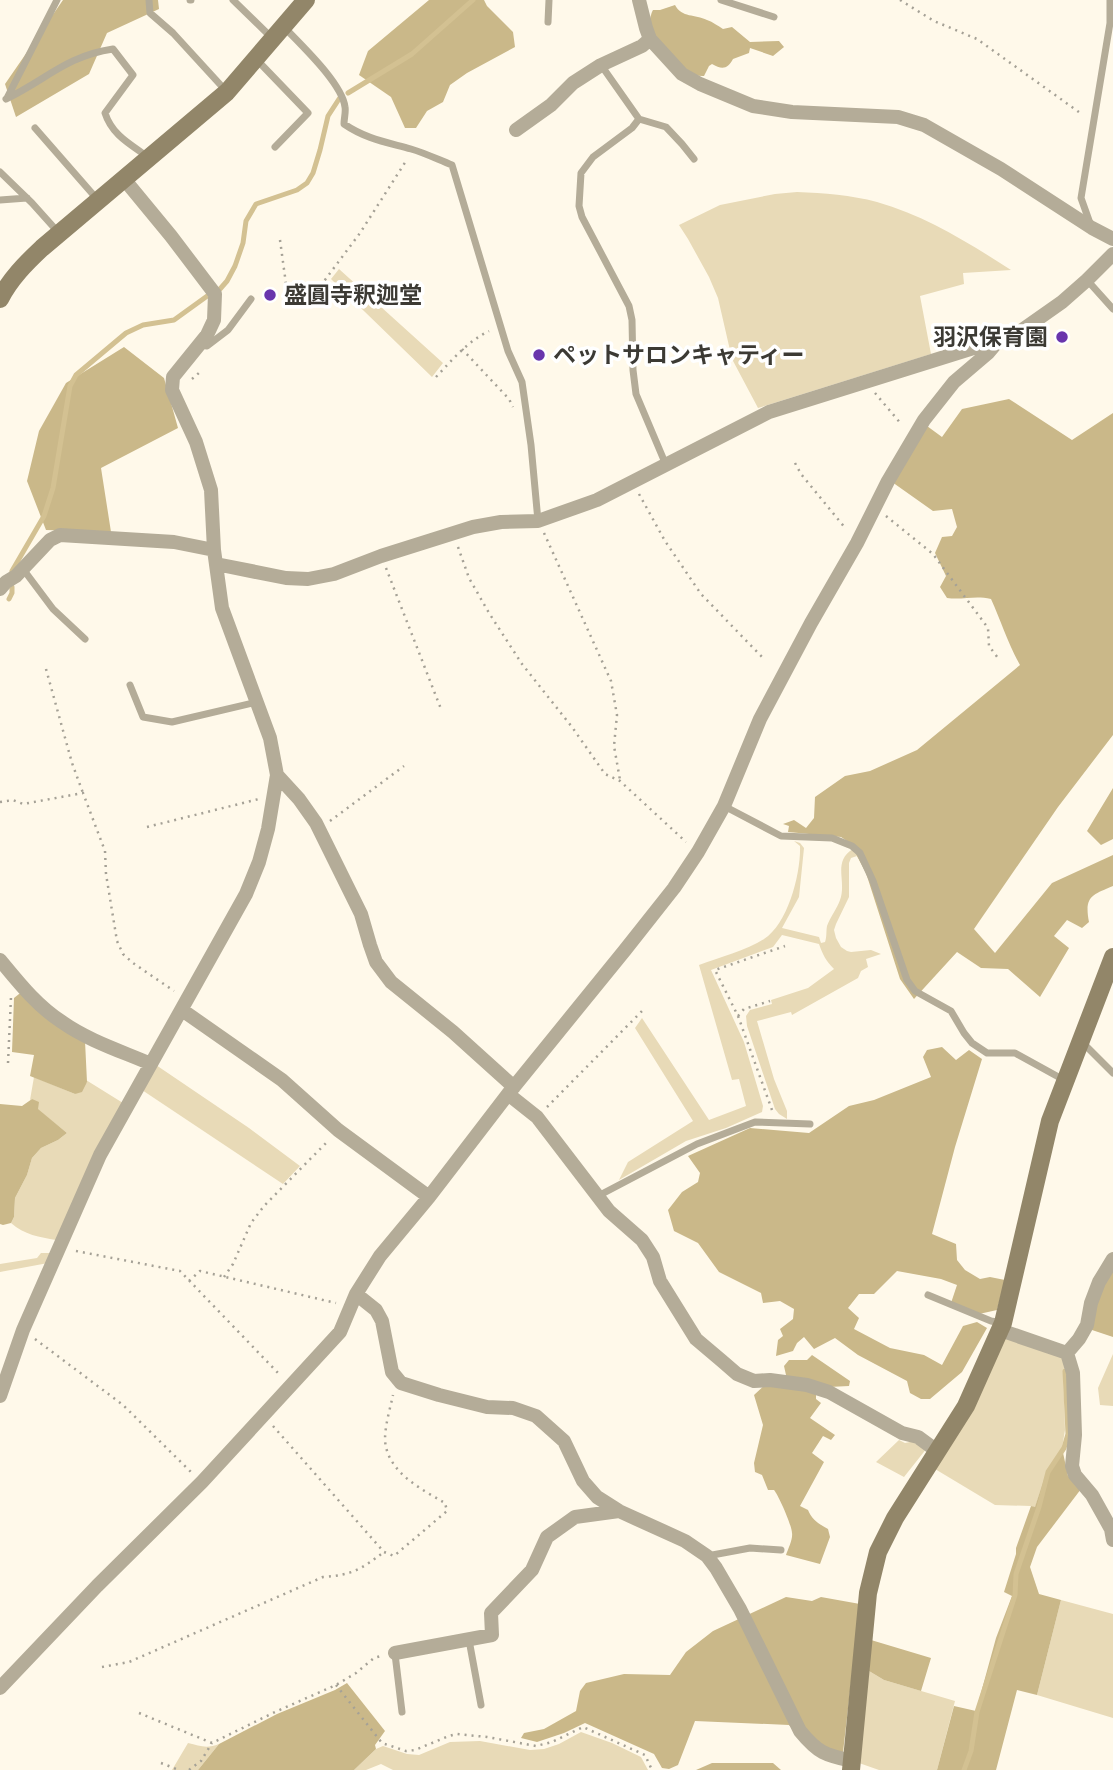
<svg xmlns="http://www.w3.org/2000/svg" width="1113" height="1770" font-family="'Source Serif 4','Noto Sans JP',serif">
<rect width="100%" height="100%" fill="#fff9ea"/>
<path fill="#e8dab7" d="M797,192C824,193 851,195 877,202C926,216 969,243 1011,270L963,273L964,284L920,296L931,354L758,408L732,359L718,298L709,277L688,239L679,225L720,205L775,194Z
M339,269L443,363L432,377L331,279Z
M794,841L800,843L804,848L799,897L782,928L819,937L821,943L825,942C827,937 826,931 827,926C830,917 837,909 840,900C847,881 832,862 853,849L857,856L851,858L849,863V897L836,924L834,930L836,938L841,947L847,951L851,952L871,950L881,954L866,959L868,967L861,971L858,978L792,1015L791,1012L757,1021L774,1079L787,1111V1119L779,1114L775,1109L747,1026L746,1016L750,1010L772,1004L771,1000L808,988L834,969C826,961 823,955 819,944L782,935L773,947L711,970L744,1042L763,1106L762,1112L726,1128L686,1141L619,1180L628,1162L693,1121L635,1028L642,1018L709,1120L746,1106L739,1079L732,1080L699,965C718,958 747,950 764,939C788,924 801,873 800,846Z
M156,1065L249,1128L300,1166L283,1184L142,1090Z
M34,1077L75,1094L87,1082L86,1080L123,1103L56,1240C40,1237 24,1235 11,1223L14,1217L15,1198L27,1175L32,1158L41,1148L58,1140L67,1133L37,1109L32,1099L30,1100Z
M41,1253H51L48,1263L0,1272V1264L37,1258Z
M1005,1338L1065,1357L1066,1367L1063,1370L1065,1430L1062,1448L1047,1470L1035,1508L1031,1506L995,1505L935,1469Z
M1113,1354V1406L1100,1405L1098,1388Z
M899,1440L905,1443L920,1440L927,1448L904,1477L876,1462Z
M1061,1600L1113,1614V1718L1037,1695Z
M869,1671L884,1680L955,1701L937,1770H879L859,1763Z
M581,1732L612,1743L641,1757L648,1770H393L381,1764L366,1770H354L376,1749L383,1746L407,1754L419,1755L450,1742L480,1741L530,1750L544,1749L559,1744Z
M188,1743C200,1746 207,1749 219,1744L198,1770H172Z"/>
<path fill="#cab889" d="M63,0H158L159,9L107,33L89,74L16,117L5,84Z
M429,0H484L487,6L513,32L515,47L467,73L450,85L443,102L427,111L416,128H405L391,97L359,75L368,51Z
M675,5C682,18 695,14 707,20C713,22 718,26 723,29L732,27L750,42L779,41L784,47L773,56L750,48L749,53L733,59C728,69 722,70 712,64L709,66L704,76C683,78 650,41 650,20C650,18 652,11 653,10H660Z
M124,347L164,378L178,428L101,468L111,532L46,530L27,481L39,431L66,383Z
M1009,399L1072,440L1113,413V735L1058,807L974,929L995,953L1052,883L1113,855V886C1092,895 1084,896 1089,922L1082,928L1067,920L1054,936L1069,948L1040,997L1008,969L981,968L957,952L914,999L900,979L866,873L850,843L841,837L788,832L789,826L783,824L794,820L806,828L814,818L815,797L845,776L870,771L917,750L1020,665C1008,644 1001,621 991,599C975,595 964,600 947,598L940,587L946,576L935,553L942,537L952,536L957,527L952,509L933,511L892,482L927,426L942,437L962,409Z
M1113,788V839L1101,845L1087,831Z
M23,993L85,1041L87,1082L82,1092L75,1094L30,1076L34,1055L12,1052L14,998L19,994Z
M942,1047L956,1060L969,1050L982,1059L955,1147L932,1234L956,1244L957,1260L965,1270L980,1279L990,1277L1005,1280L997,1310L979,1314L951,1303L957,1285L941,1279L897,1271L874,1294H859L848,1308L859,1318L854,1329L890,1348L924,1355L942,1365L963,1326L977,1322L987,1328L962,1372L930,1399H921L910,1393L907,1381L858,1355L835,1338L814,1349L804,1337L797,1343L793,1351L776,1356L778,1340L783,1336L780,1329L793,1319L794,1309L780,1301L763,1303L761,1293L719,1272L698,1243L674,1231L668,1210L682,1192L698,1182L700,1173L688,1156L750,1128L809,1133L849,1106L874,1100L931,1077L923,1057L927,1050Z
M32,1099L39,1102L38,1109L67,1133L58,1140L41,1148L32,1158L27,1175L15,1198L14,1217L11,1223L3,1225L0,1224V1104L22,1106Z
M1113,1266V1337L1089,1329L1092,1305Z
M812,1355L850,1381L849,1386L829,1387L816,1394V1399L821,1403L810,1418L835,1435L831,1440L823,1436L812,1453L824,1462L800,1506L808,1510C812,1520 819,1524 828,1529L830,1537L820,1564L786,1555C788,1549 793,1539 792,1533C792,1526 779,1496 774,1490H768L762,1475L755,1472L754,1463L763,1425L754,1395L767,1383L781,1385L786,1375L784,1366L789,1360H807Z
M1062,1448L1068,1476L1081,1489L1037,1547L1030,1567L1039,1594L1061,1600L1037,1695L1017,1690L996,1770H937L954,1706L976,1711L996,1638L1012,1596L1004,1592L1016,1554V1548L1031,1506L1035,1507L1047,1470Z
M786,1597L812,1601L821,1597L860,1604L842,1761L809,1748L789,1725L695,1721L678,1765L669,1769L662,1768L654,1754L585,1723L564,1733L537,1742L521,1738L524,1733L544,1729L576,1711L580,1691L586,1683L624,1674L670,1675L686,1652L713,1631Z
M871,1640L931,1658L921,1691L884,1680L869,1671Z
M347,1683L385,1731L375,1745L376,1749L354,1770H198L219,1744L277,1714L335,1690Z
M712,1763H773L781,1770H696Z"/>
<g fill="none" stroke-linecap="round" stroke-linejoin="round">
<path stroke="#d3c192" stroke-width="5" d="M348,93L412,54L473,0
M220,289L227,281L235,266L243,243L246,221L256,204L297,190L307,183L313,173L320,150L328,116L339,99
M12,571L44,516L53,488L70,386L76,375L126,333L143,325L174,320L210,294
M9,599L12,593V587
M964,1770L971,1751L977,1712L1015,1595L1016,1574L1039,1507L1048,1472L1064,1448L1068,1434L1065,1371"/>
<path stroke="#a5a196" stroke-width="2.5" stroke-dasharray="2 5" stroke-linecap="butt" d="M900,0L934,21L977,39L1083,115
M280,240L286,284L310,300L360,233L406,161
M462,349L509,399L513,407
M436,377C453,359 467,342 489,331
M192,379L200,372
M875,393L902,425
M795,463L801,474L846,529
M639,494L665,541L701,594L763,658
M886,516L933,554L988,628L989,646L998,658
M544,533L611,681L617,715L614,746L620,780
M458,547L469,578L489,613L522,664L572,727L605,774L620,781L686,842
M386,568L441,709
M46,669L72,763L83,793
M0,802L13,800L23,804L83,793L105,851L106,874L117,941L123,954L133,963L174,991
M330,821L404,766
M147,827L259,799
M738,1016L744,1009L770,1001
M8,1063L11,997
M547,1107L645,1008
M772,1110L738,1016L715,970L785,946
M76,1251L180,1271L279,1374
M224,1277L233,1264L251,1223L264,1206L327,1142
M189,1281L200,1271L336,1303
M35,1339L123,1405L192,1473
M273,1426L384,1552L394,1556L447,1511L445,1503C421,1489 387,1472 385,1440C385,1425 390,1409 393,1395
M102,1667L129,1662L323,1577C353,1575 361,1569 384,1552
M336,1685L382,1743L406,1751L415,1750L449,1736L457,1734L487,1737L536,1746L552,1742L583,1727L645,1755L652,1770
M139,1713L212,1743L275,1712L336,1685L356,1673L374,1658L381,1656
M161,1763L179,1770
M189,1770L201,1761L212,1743"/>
<path stroke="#b4ac98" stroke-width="7" d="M149,0L150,13L173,33L227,92
M190,0H191
M233,0L273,39
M721,0L774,17
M548,22L549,0
M284,27C300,44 342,83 345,107C346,112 344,118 344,124C366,139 386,142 411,149C425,153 439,160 452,165L508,351L522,382L531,445L538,521
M257,60L308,113L275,147
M601,65L639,119L632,128L593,157L581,173L579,206L582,217L629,306L632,320L633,370L636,394L666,465
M7,98L57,0
M6,99C46,80 66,56 113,49L133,75L105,113C112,135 130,144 148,157
M639,119L666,127L682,144L694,159
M35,128L97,199
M0,172L32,203L58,232
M0,200L27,198
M1091,226L1081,198L1110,23V0
M1087,280L1113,309
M200,345L207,346L228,330L251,299
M23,569L53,609L85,639
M130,685L143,717L172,722L257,702
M724,806L781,836L832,838L852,846L860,853L873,881L907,980L915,991L951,1011L964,1033L972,1043L987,1053H1015L1064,1080
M1081,1041L1113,1073
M598,1196L697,1144L755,1122L810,1124
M928,1295L991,1321L1002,1323
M707,1556L750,1548L781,1550
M469,1640L481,1705
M395,1654L402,1712"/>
<path stroke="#b4ac98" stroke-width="14" d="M639,0L646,28L650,39L682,74L700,84L753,106L792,112L898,117L924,125L1001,169L1092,228L1113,239
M516,130L551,105L573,83L601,65L642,46L650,39
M216,564L286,578L308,579L334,574L381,556L473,527L501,522L538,521L597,500L769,412L999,340
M0,589L6,582L16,576L50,540L60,535L174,542L214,550
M277,775L299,799L316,823L361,914L370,945L376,962L391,982L453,1032L514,1087
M0,960C19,983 37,1006 62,1022C89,1041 121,1051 151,1064
M182,1010L282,1080L338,1130L429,1197
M508,1094L537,1117L609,1211L642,1240L653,1257L660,1281L696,1339L722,1361L737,1374L754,1381L770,1380L807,1385L829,1392L902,1433L918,1437L937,1451
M356,1294L376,1310L382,1321L392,1372L401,1383L439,1395L487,1407L513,1408L536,1416L564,1441L583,1481L597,1497L619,1511L685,1541L707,1556L716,1568L740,1609L800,1731C818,1753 825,1755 852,1761
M1000,1330L1067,1353L1073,1373L1075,1435L1072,1466L1075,1475L1092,1495L1111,1529L1113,1540
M1067,1353L1079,1339L1087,1325L1091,1303L1099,1282L1113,1259
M0,1396L23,1330L100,1155L246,894L259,862L268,829L277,775L270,738L222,608L214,550L211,490L196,442L172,390L173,377L207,335L214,320L215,294L171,236L124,179
M395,1653L492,1635L491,1613L532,1570L547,1537L575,1517L619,1511
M0,1688L97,1586L202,1482L340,1332L356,1294L380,1256L429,1197L508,1094L625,950L674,888L698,852L724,806L760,719L811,623L857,543L888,481L924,420L954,382L988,353L999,340L1018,333L1062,302L1087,280L1113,254"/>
<path stroke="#928669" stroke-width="18" d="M0,299C10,279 26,263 42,248L227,92L306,0
M851,1770L868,1593L878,1552L895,1518L966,1406L1003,1323L1050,1121L1113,957"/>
</g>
<g fill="#6935ac" stroke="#fff" stroke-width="2.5">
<circle cx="270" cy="295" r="7"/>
<circle cx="1062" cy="337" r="7"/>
<circle cx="539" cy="355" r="7"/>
</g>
<g text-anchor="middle" stroke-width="7" stroke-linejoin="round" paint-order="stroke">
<g font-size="23" font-weight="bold" fill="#3c3a34" stroke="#fff" text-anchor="start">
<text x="284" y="303">盛圓寺釈迦堂</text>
<text x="1048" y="345" text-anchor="end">羽沢保育園</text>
<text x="553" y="363">ペットサロンキャティー</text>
</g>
</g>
</svg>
